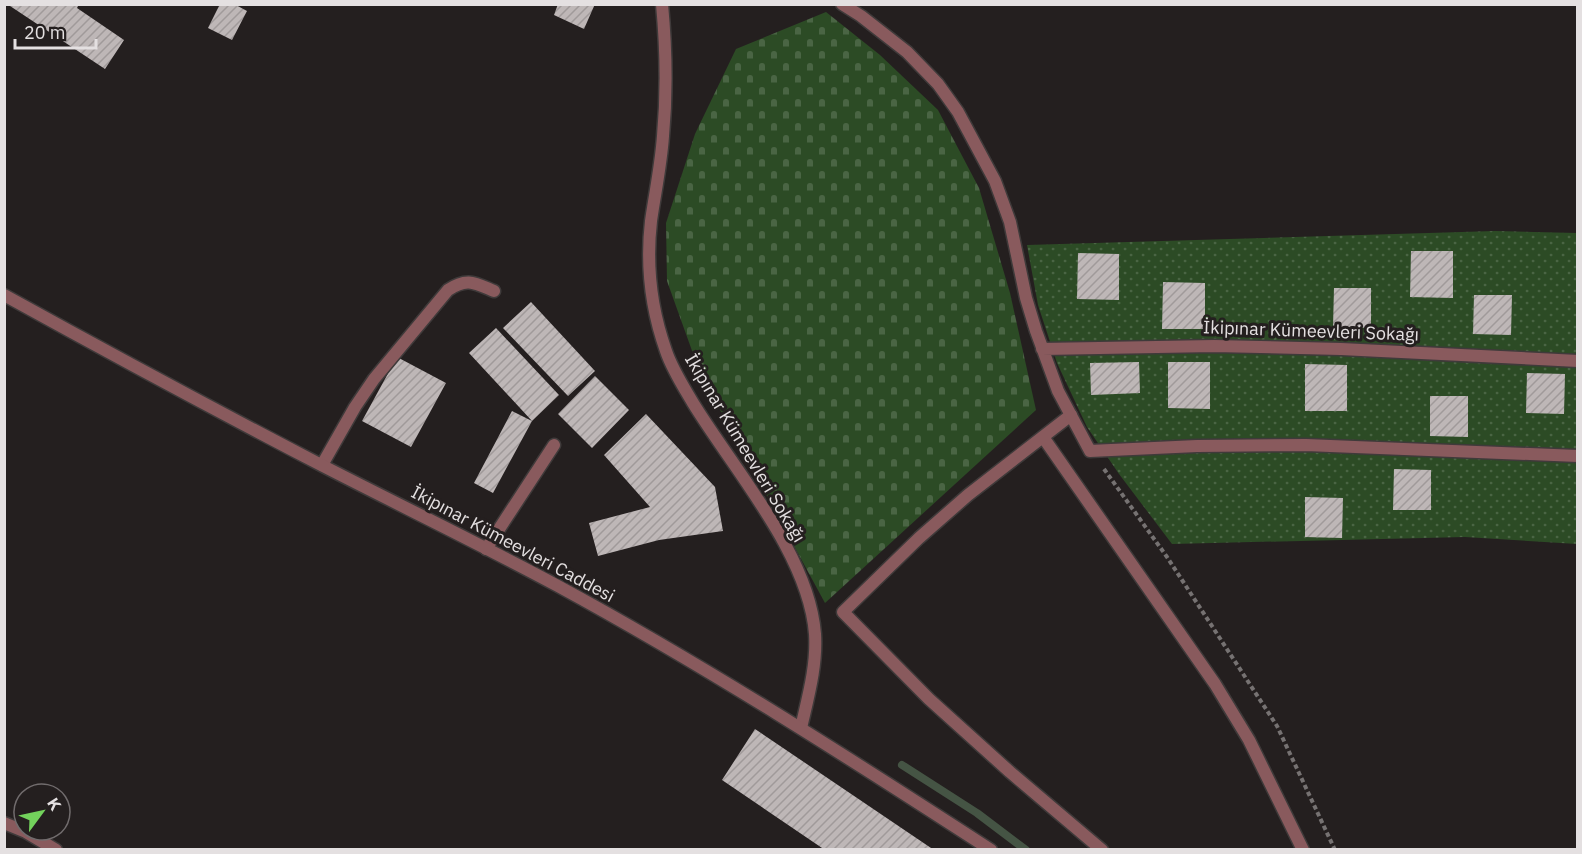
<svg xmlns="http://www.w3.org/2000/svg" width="1582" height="854" font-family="'IBM Plex Sans',sans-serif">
<defs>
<pattern id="cemetery-stones" width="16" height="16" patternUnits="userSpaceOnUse" patternTransform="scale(1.5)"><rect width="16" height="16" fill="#2c4b25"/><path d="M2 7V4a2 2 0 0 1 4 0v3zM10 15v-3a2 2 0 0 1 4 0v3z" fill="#4a6544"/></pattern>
<pattern id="park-dots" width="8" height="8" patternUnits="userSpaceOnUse" patternTransform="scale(1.5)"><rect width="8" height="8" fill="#2c4b25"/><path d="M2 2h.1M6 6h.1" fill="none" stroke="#4a6544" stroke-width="1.8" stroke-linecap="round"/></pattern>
<pattern id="building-hatch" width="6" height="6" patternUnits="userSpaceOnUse" patternTransform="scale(1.5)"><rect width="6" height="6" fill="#beb7b7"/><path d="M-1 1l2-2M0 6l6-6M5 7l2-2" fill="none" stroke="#a09a9a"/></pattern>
</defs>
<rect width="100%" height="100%" fill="#241f1f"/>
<path fill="url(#cemetery-stones)" d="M826,12L880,55L938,110L979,188L1010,293L1036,410L825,603L700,373L667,281L666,223L695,134L736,49Z"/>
<path fill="url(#park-dots)" d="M1495,231L1577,233V544L1465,537L1172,544L1119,474L1087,427L1057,363L1038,305L1027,245Z"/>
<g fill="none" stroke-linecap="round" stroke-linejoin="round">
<path stroke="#455444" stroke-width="8" d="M902,765L977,813L1026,850"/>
</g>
<path fill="url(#building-hatch)" d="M7,4H79L77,8L124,40L105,69Z
M220,4H234L247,11L232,40L208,28Z
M558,4H595L584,29L554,15Z
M1411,251H1453V298L1410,297Z
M1078,253L1119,254V300L1077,299Z
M1163,282L1205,283V329H1162Z
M1334,288H1371V328L1333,327Z
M1474,295H1512L1511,335L1473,334Z
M531,302L595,371L568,396L503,328Z
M496,328L559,395L532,421L469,353Z
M397,357L446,383L411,447L362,421Z
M1139,362L1140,393L1091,395L1090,363Z
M1168,362H1210V409L1168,408Z
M1305,364L1347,365V411H1305Z
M1527,373L1565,374L1564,414L1526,413Z
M595,376L629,410L592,448L558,414Z
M1430,396H1468V437L1430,436Z
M512,411L532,421L493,493L474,483Z
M646,414L715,487L723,531L659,540L598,556L589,523L650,507L604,455Z
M1394,469L1431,470V510H1393Z
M1305,497L1343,498L1342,538L1305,537Z
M755,729L934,850H825L722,780Z"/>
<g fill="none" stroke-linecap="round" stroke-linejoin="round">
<defs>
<path id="service" d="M1071,415L968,495L919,538L843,612L929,699L1010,772L1102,850
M1043,437L1215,684L1249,740L1303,850
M322,465L355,407L374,379L448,290C467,277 475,283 494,291
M486,549L554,445"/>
<path id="minor" d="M662,4C666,47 667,93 663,136C661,165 655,193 651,221C646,265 651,309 666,351C672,369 683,386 693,403C734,470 809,554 815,634C817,666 808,697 801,728
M842,4L861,16L907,52L938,84L958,112L995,181L1010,222L1026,298L1036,331L1058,391L1090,451L1197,446L1306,445L1578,456
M1042,349L1214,346L1341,349L1578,361
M4,823L26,832L56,850"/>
<path id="tertiary" d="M4,295C111,354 217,411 325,467C403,507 482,545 558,586C707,667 849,758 991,850"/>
</defs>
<use href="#service" stroke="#3f3a3a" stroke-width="15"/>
<use href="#minor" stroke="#3f3a3a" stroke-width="15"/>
<use href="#tertiary" stroke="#3f3a3a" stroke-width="15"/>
<path stroke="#767272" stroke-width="4" stroke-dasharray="4.5 3" stroke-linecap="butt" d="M1104,469L1167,557L1277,726L1335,850"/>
<use href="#service" stroke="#895a5d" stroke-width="12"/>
<use href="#minor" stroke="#895a5d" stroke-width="12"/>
<use href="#tertiary" stroke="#895a5d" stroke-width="12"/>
</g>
<g text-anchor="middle" stroke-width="6" stroke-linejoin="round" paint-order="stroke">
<g font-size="18" fill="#e4e0e1" stroke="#241f1f">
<text transform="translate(1311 331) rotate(2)" y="6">İkipınar Kümeevleri Sokağı</text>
<text transform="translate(745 448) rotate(59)" y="6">İkipınar Kümeevleri Sokağı</text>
<text transform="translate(513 544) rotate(28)" y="6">İkipınar Kümeevleri Caddesi</text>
</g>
</g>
<rect width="1582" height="854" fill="none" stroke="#e4e0e1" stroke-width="12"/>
<g transform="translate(42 812) rotate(57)"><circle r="28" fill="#241f1f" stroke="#716c6d" stroke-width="1.5"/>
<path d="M0-4.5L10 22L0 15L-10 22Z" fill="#73d25c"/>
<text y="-9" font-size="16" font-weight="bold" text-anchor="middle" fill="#e4e0e1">K</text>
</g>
<path d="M15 39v9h81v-9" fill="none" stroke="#e4e0e1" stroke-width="3"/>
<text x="24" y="39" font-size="18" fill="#e4e0e1" stroke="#241f1f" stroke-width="4.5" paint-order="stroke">20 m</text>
</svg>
